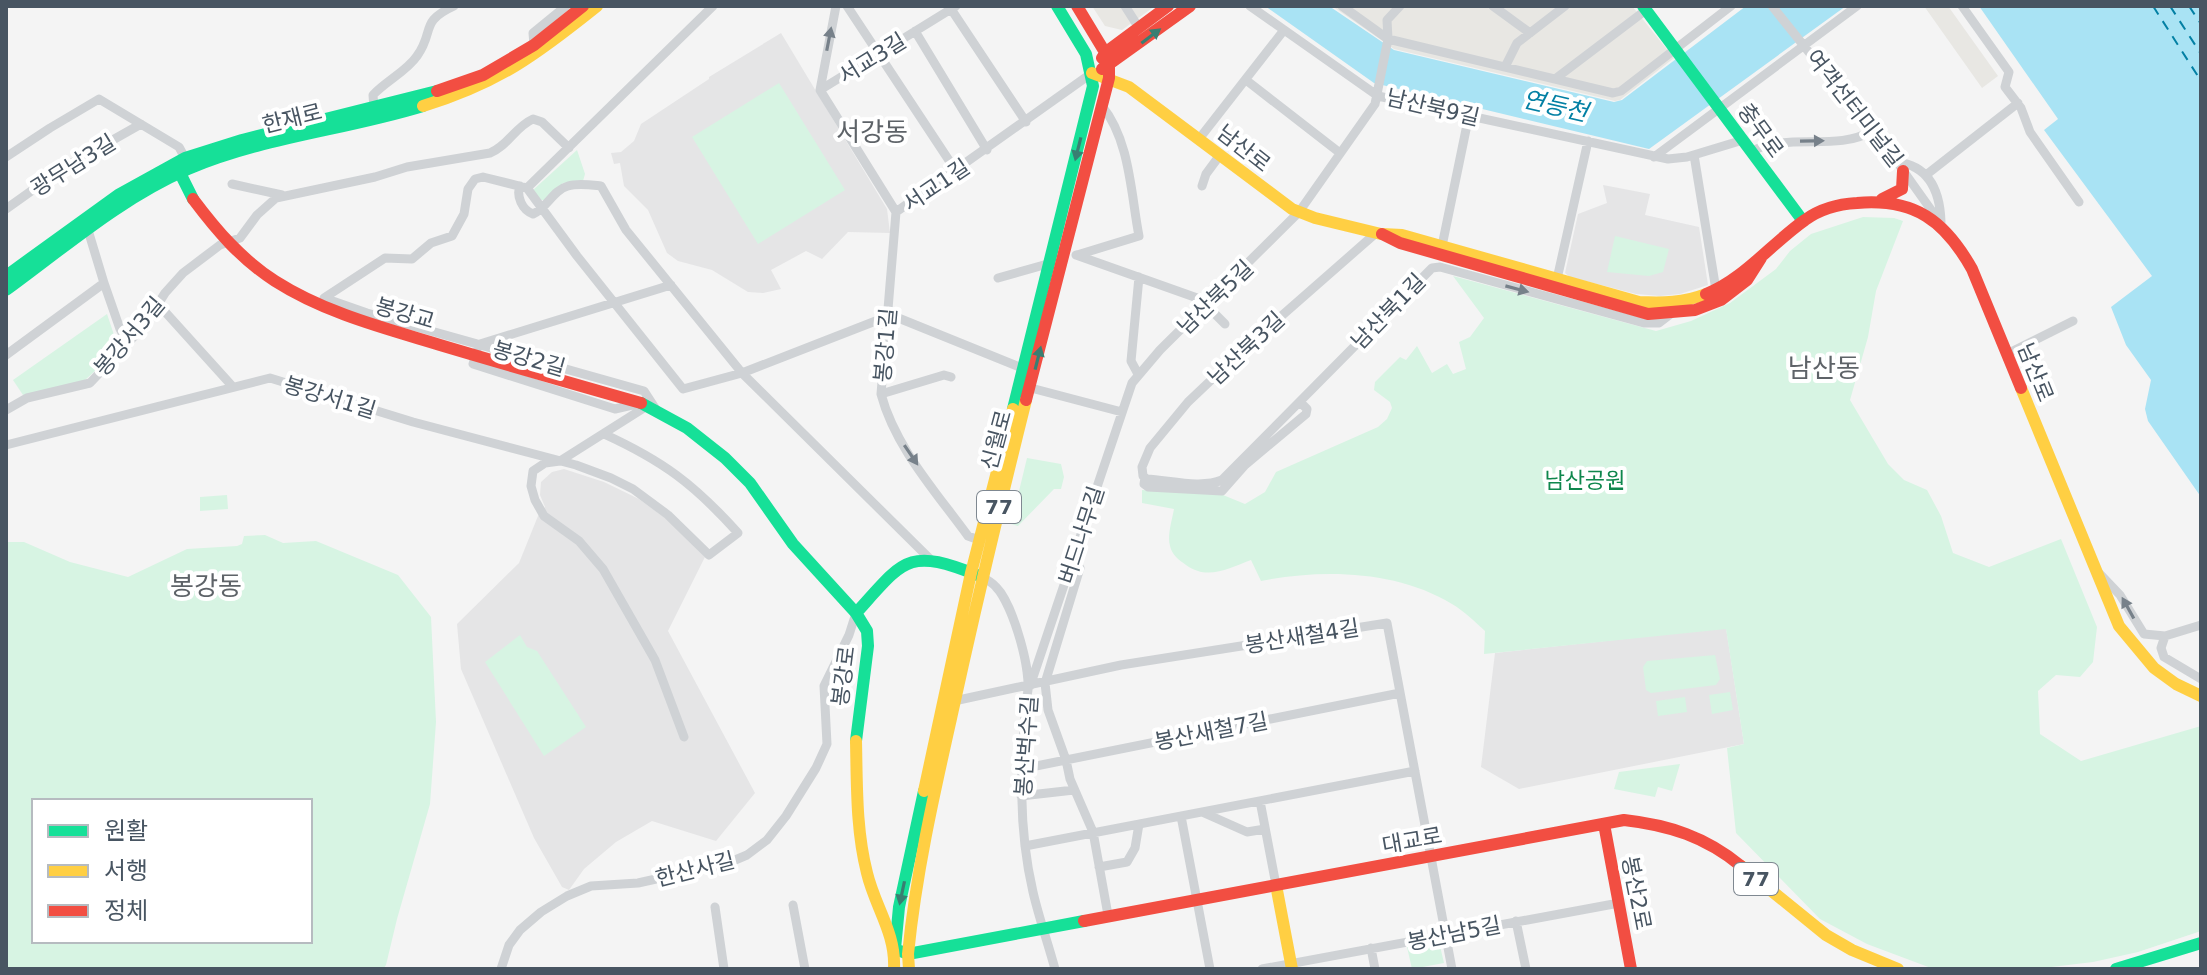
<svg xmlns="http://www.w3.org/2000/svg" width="2207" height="975" font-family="'DejaVu Sans','Noto Sans KR',sans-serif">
<rect width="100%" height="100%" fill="#f4f4f4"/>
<path fill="#e8e7e3" d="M1092,6H1155L1122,30L1105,26Z
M1332,6H1632L1674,58L1620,100L1615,101L1394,49Z
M1924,6H1948L1998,76L1982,88Z"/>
<path fill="#e5e5e6" d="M781,33L887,209L890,233L848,232L822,259L806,251L771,270L781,289L763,293L748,292L712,270L678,261L667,253L648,210L624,186L620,163L614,164L611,153L621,152L634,141L641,124L709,79V77Z
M1603,185L1650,194L1645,215L1699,227L1708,285L1680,294L1660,296L1636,294L1570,277L1565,273L1578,214L1607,203Z
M564,469L604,482L639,499L676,526L705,557L668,631L755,793L716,841L652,821L616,842L584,869L569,890L562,887L534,838L461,669L457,624L519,563L538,516L545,507L540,495L541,482L552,472Z
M1726,628L1744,744L1519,789L1481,767L1495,653Z"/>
<path fill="#d7f4e3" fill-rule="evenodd" d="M779,83L845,190L758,244L692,137Z
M577,150L585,174L583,181L563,183L545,200H541L533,190Z
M1863,217L1894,218L1903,221L1876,291L1868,337L1850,400L1888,464L1904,480L1927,490L1941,516L1953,553L1989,567L2061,539L2097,627L2093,662L2080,677L2056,675L2038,691L2040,734L2081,761L2201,726V931L2138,952L2093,962L2035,969L1931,968L1867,944L1820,919L1736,833L1727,748L1744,744L1726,629L1484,654L1485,631C1475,622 1464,611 1452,604C1396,570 1322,569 1261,581L1251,560C1229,568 1208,581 1186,565C1179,560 1172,555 1170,546C1167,536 1172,520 1174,509L1142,503V490L1223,495L1245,504L1265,492L1276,472L1378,427L1387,419L1392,408L1390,402L1374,390L1375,382L1400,357L1406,360L1417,346L1432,373L1447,364L1453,374L1466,369L1459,342L1470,337L1484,318L1453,276L1656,331L1691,321L1730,303L1776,269L1790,251L1811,234Z
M1615,236L1669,249L1663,272L1649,276L1607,272Z
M107,314L116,341L115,351L108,359L84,381L23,395L13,380Z
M1027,458L1061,464L1064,477L1061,489H1054L1018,526L1011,524Z
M227,495L228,509L200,511V497Z
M265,535L283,543L316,541L398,575L431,617L436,722L430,804L397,919L386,965L383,969H6V542H24L70,562L128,577L187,549L237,546L242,544L244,536ZM310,801V941H34V801Z
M520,635L527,647L537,651L586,727L544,756L485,662Z
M1715,655L1720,679L1716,685L1651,693L1646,690L1643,667L1647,661Z
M1730,692L1733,710L1712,714L1709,695Z
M1685,697L1687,712L1658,716L1656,701Z
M1680,764L1672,791L1658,787L1655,797L1614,789L1619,772Z
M1431,942L1440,946L1444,963L1412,969L1407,947Z"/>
<path fill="#a9e3f4" d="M1265,6H1329L1394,50L1614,102L1622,100L1746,6H1846L1649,149L1374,83Z
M1979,6H2201V497L2148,421L2145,409L2151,380L2126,345L2111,307L2152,276L2044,130L2058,119Z"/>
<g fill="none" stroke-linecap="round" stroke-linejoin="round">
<path stroke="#0380a4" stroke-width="2" stroke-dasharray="10 8" stroke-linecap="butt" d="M2153,6L2201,81
M2170,6L2201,54
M2189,6L2201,24"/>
<path stroke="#cfd2d5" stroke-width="9" d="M847,6L956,171
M1125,6L1139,28
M1250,6L1378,96L1668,159L1687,157L1743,140
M1342,6L1388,39L1613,93L1621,91L1731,6
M1493,6L1530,33
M1772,6L1897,162L1939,221
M1962,6L2009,72L2005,87L2021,108L2030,132L2079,202
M951,9L1026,122
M915,31L987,150
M534,45L533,33L566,6
M1505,67L1517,43L1565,6
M1555,79L1646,10
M1246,80L1340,153
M820,90L956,6
M820,90L896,212
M820,90L836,6
M374,108L373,95C386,81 407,71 417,56C435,31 419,22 454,6
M1199,139L1284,30
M1752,151C1790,132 1836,152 1872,131
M1694,155L1716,290
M6,157L50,128L99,99L179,147L185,158
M1654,157L1857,6
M1897,162C1930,166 1940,192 1941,222
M1926,175L2018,103
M232,184L282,195
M520,186C516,196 522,210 533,214C547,208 553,190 568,186C578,183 591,185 601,186L626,230L742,373L930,559
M1202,186L1206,174L1220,155
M527,188L713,6
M6,209L65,167L141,124
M896,212L881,394C895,447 936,492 968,536L979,540
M896,212L1092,73
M1376,233L1246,347L1188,402L1150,448L1142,467L1143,476L1147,479C1169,480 1201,489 1222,480L1432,268L1440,267L1644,323H1659L1672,313
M1442,246L1469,115
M1076,255L1200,299L1225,324
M1077,255L1139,236C1131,195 1130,140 1102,106
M998,278L1051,263
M1557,279L1588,141
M104,283L120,329L128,344
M324,298L385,258L412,259L431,243L452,236L464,214L468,189L475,179L483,177L527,188L577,256L683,389L742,373L891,315L1022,368
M324,298L367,313L644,391L657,411
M158,304L233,387
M480,344L671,285
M477,351L473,364L615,409L641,403
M2007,354L2073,321
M6,355L104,283L88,230
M1138,374L1131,361L1139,277
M1031,388L1122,412
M881,394L944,375L951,377
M647,406L560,461L545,463L533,471L531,486L535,500L544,516L579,541L603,569L655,660L684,737
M6,410L27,398L90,383L145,325L165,293L183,273L220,245L240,238L257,215L276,198L375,177L407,167L490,153C508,146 515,127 533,119L542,122L569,148
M6,445L270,378L413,422L576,465L611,478L633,489L668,515L709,555L738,533C694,484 663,461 604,434
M1145,478L1144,484L1148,487L1222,491L1245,465L1306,414L1307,409L1301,403
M1071,565L1080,568L1045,683L1048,710L1066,760L1070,779L1093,832L1108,915
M2100,574L2120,595L2144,634L2165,636L2201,625
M980,576C986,579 992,582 996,587C1013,604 1033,674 1027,696C1020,762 1018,828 1033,892C1039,918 1048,943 1055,969
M2165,636L2161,648L2164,657L2201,679
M1030,686L1132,383L1160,350L1299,212L1375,104L1388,39L1387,20L1400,6
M954,701L1121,665L1387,623L1452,969
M1021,769L1400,693
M1021,796L1074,790
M1260,801L1276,885
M1202,812L1247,832L1265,829
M1181,816L1210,969
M1025,846L1415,771
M1099,867L1127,862L1135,848L1139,824
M793,905L805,969
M715,907L724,969
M1516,921L1526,969
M1371,948L1375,969
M501,969L509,945L520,930L541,912L567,896L591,886L638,883L728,863L747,855L767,840L786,816L816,768L827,744L824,686L849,635L856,613
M1262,969L1619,903"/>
<path stroke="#16e098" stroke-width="12" d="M1643,6L1803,221
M182,166L180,173L193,199
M6,276L118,195L185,158L242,140L437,91
M6,290C65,247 121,198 188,169C263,137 345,130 423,106
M641,403L687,428L725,458L750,483L793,544L856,613L867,631L868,646L856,741
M1013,409L1093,86L1086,54L1057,6
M856,613C904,560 907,547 977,575
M924,791L899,907L895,949L908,954L1084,921
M2116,969L2201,943"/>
<path stroke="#ffcf43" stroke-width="12" d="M1092,73L1129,87L1292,209L1315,218L1381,234
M423,106C498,83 536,55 597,6
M1382,234L1402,235L1639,302C1663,303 1683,303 1706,294
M2021,388L2119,626L2154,668L2176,684L2201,696
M856,741C857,785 856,830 867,873C875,907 896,933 894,969
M924,791L971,573L1013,409
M1741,866L1826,935L1852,950L1898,969
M1276,885L1292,969
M908,954L909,969
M908,954C916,873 934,794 952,714C975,609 1000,504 1026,400"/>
<path stroke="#f24e42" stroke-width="12" d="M1102,58L1106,52L1168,6
M1102,69L1190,6
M437,91L483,75L534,45L583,6
M1882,199L1902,189L1903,171
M1382,234L1400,243L1648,314L1695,310L1721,300L1747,280L1761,258
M1706,294C1744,279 1772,243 1805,220C1820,209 1839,204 1857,203C1915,198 1945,221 1972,269L2021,388
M1026,400L1109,78V59L1077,6
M1604,824L1631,969
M1084,921L1624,820C1669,825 1706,837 1741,866"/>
<path stroke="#f24e42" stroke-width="12" d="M193,199C217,231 241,259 275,281C325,313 384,328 440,345C507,365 574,384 641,403"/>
</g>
<defs><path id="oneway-solid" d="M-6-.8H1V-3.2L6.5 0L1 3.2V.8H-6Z" transform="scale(2)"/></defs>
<g fill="#397f72">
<use href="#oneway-solid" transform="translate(1151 36) rotate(-37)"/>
<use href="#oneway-solid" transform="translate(1078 149) rotate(104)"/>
<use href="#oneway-solid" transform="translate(1038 358) rotate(-76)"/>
<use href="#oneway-solid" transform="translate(902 893) rotate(102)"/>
</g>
<g fill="#77818a">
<use href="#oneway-solid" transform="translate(829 39) rotate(-79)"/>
<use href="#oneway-solid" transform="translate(1812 141) rotate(-1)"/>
<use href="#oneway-solid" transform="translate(1517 289) rotate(15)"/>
<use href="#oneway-solid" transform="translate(911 455) rotate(56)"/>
<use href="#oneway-solid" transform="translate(2128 608) rotate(-119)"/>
</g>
<g text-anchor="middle" stroke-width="8" stroke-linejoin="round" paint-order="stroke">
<g fill="#fff" stroke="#7f8891" stroke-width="2">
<rect x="977" y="491" width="44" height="32" rx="6"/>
<rect x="1734" y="863" width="44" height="32" rx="6"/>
</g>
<g font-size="20" font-weight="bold" fill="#485562">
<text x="999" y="514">77</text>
<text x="1756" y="886">77</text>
</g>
<g font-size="22" fill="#485562" stroke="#fff">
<text transform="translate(872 58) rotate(-32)" y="8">서교3길</text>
<text transform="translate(1433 107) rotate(13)" y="8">남산북9길</text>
<text transform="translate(1855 108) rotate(52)" y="8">여객선터미널길</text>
<text transform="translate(292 118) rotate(-14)" y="8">한재로</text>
<text transform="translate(1761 130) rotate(54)" y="8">충무로</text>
<text transform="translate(1244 148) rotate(38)" y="8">남산로</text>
<text transform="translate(73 165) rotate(-32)" y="8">광무남3길</text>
<text transform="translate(936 185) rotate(-34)" y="8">서교1길</text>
<text transform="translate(1215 297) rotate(-44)" y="8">남산북5길</text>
<text transform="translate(1388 311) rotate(-46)" y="8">남산북1길</text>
<text transform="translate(405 313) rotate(16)" y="8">봉강교</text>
<text transform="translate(129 336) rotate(-50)" y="8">봉강서3길</text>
<text transform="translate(885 345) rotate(-85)" y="8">봉강1길</text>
<text transform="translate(1246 348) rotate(-43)" y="8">남산북3길</text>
<text transform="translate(529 358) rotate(16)" y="8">봉강2길</text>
<text transform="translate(2036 372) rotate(68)" y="8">남산로</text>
<text transform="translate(330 397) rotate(17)" y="8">봉강서1길</text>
<text transform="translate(996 440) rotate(-75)" y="8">신월로</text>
<text transform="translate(1081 535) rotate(-72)" y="8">버드나무길</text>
<text transform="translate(1302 636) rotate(-9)" y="8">봉산새철4길</text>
<text transform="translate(843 676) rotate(-83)" y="8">봉강로</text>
<text transform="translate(1211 731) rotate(-11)" y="8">봉산새철7길</text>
<text transform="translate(1026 746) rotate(-86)" y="8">봉산벅수길</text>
<text transform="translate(1412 840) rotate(-10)" y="8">대교로</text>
<text transform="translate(695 869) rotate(-14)" y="8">한산사길</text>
<text transform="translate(1637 893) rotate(79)" y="8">봉산2로</text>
<text transform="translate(1454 933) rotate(-11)" y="8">봉산남5길</text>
</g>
<g font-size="22" fill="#0f874d" stroke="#fff">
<text x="1585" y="488">남산공원</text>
</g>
<g font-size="24" font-style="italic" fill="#0380a4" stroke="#fff">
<text transform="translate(1555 106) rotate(13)" y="8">연등천</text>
</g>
<g font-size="26" fill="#5e6368" stroke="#fff">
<text x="872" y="141">서강동</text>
<text x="1824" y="377">남산동</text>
<text x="206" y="595">봉강동</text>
</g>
</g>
<rect width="2207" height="975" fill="none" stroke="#485562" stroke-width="16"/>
<rect x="32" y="799" width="280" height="144" fill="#ffffff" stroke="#b6bbc0" stroke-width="2"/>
<rect x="48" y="825" width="40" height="12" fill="#16e098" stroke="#b6bbc0" stroke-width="2"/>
<text x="104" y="839" font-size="24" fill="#485562">원활</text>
<rect x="48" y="865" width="40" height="12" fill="#ffcf43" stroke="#b6bbc0" stroke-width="2"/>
<text x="104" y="879" font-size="24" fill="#485562">서행</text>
<rect x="48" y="905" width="40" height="12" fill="#f24e42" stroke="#b6bbc0" stroke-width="2"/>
<text x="104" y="919" font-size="24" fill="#485562">정체</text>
</svg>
